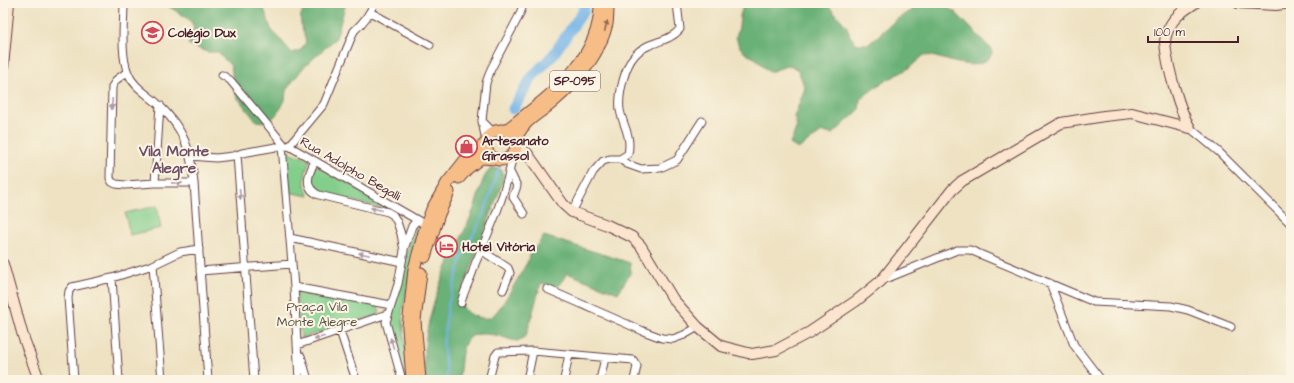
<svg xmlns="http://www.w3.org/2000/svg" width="1294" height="383" font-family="'Architects Daughter',sans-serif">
<rect width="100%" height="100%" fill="#fcf5e5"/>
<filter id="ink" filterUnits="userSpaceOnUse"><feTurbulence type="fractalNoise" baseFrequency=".025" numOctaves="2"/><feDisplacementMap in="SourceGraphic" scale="8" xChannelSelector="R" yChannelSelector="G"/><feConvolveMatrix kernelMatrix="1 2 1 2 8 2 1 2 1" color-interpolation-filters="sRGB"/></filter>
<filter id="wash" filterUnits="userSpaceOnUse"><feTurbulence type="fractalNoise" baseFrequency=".012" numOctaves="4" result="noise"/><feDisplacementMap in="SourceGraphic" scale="16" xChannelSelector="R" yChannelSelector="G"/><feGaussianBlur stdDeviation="0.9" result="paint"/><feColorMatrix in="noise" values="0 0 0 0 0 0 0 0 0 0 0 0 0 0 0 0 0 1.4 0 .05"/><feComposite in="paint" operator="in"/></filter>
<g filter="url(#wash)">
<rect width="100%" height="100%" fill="#eee2c2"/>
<path fill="#83ce8b" stroke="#66765b" d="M287,151L310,160C305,172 302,184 309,196L287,192L285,153Z
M316,165L389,206L388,210L316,191L310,179Z
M157,206L161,228L130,235L125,213Z
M416,227L421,228L402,312L409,380H405L389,322L407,252Z
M296,289L370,303L378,306L380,312L378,315L301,338Z"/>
<path fill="#6ab177" stroke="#5a6851" d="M163,3H262L271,29L292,53L301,50L306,42C302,23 295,19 308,3H346L336,38L303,68L286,90L285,100L281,108L274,117L266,122L256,121L237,97L234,88L231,66L217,52H207L188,44L194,27L189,19Z
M744,3H826L847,27L850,36L857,44H869L897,19L913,10L911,3H938L944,5L956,13L991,49L992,54C977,77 945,56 924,55L909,68L893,77L884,81L860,99L859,110L833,134L822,132L798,149L790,144L797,126L794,117L805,88L798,70L790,65L769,72L755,58L746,54L739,46L736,37L739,27L740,16Z
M492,168L500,169L503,173V181L460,298C461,307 465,312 474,316C480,318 487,320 492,316C500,312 522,271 528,261L529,256L544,236L624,261L630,263L631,272L618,293L567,273L557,289L541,283L526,336L518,341C512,341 506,338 500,336C458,327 463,348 459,380H425C421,349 429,316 439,287C448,259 465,234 475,206C480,193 481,176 492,168Z"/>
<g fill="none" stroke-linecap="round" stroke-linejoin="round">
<path stroke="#73b3e7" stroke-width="2" d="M446,380L447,372L443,345L448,305L462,257L484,213L500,165"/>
<path stroke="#73b3e7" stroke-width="11" d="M513,109L532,77L553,55L584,10V3"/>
</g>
</g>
<g filter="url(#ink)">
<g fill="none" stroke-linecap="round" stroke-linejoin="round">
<defs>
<path id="street" d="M124,3C124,23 120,54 128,73C134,88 148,94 159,105C184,129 191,150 194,183L208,380
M370,12L430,45
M127,72L116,80L112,87L110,178L112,182L116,184L125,185L155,183H194
M222,75L230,80L285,146
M482,121L493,132
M1190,128L1219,152L1291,224
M486,141L482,121L486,83L491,69L519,16L524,3
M282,146L294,287L299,380
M289,146L324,104L354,31C363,23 370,14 374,3
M237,155L254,380
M190,156L216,158L233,156L242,153L276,147L289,146L426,225
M620,159L628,154C632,136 623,126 620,110C618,94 625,66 635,55C647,41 669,43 680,29L677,3
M315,161C308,174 303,188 319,195L388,212L393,215L397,222L401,234L404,251L398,284L386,322L402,380
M510,172L517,186L513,197L524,214
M155,183L160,105
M572,212L593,172L603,161L610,159H620L627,164L641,169L660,168L677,160L702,121
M290,238L402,262
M404,249L412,226L417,220
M481,250L508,268L510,273L503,290
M153,265L162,380
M200,271L292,264
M112,278L119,380
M883,280L957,250H970L1094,302L1171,306L1188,310L1231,327
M1050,283L1074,345L1101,380
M294,287L391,305
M547,289L643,331L662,338L673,339L684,335L698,327
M461,303C464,289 472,278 475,264C491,228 507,191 513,153
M340,331L356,380
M297,345L387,314
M301,356L308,380
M74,380L68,298L69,291L72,287L112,278L153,265L180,252L199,249
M489,380L495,356L498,352L533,351L633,360L637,366L634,380
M527,380L533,351
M564,380L569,354
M600,380L605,358"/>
<path id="secondary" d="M1238,3L1276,5L1291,3
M3,67L9,3
M1190,128C1179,110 1167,65 1165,43C1165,39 1167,32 1169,28C1174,16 1185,10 1195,3
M516,146L527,153L563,204L572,212L607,225L632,237L641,246L673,299L698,327L721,346L752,354L776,350L810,332L856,301L881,281L952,190L962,181L1061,123L1104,116L1132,113L1190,128
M3,264L23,336L39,380"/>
<path id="primary" d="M486 145a15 15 0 1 1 30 0a15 15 0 1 1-30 0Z
M505,131C546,98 601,62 600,3
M515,142C523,120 535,117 552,103C577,82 599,57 607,24C608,18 608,10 608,3
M459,178L467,169L481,158L497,159
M425,257L439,214L449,192
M412,380L408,327L414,269L426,225L432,209L447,183L466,159L486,143
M420,380L415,320L421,273"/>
</defs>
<use href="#street" stroke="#633c42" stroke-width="9"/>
<use href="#secondary" stroke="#633c42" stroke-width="12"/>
<use href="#primary" stroke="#633c42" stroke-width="13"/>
<use href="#street" stroke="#fff" stroke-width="7"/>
<use href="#secondary" stroke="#fbe5cf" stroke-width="10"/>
<use href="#primary" stroke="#f6be86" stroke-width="11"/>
</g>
<defs><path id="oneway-solid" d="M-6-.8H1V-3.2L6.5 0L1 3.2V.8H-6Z"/></defs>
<use fill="#976754" href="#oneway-solid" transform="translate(606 26) rotate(-76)"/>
<g fill="#ae9aa0">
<use href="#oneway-solid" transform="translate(112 104) rotate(92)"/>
<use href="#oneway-solid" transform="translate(177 183) rotate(1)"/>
<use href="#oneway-solid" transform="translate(240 194) rotate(85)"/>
<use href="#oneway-solid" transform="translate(376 209) rotate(-166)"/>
<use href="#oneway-solid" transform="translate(364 254) rotate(-168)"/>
<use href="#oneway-solid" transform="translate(319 338) rotate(162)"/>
<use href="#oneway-solid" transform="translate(392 343) rotate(-106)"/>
</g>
</g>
<defs>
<symbol id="school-ring" viewBox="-11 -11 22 22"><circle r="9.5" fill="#fcf5e5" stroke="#d1495b" stroke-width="1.5"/><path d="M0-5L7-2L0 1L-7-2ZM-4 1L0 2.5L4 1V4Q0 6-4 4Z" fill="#d1495b"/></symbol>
<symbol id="shop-ring" viewBox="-11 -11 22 22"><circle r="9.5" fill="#fcf5e5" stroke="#d1495b" stroke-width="1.5"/><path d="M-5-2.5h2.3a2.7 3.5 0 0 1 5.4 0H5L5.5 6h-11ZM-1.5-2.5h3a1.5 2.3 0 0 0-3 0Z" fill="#d1495b"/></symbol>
<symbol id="hotel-ring" viewBox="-11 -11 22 22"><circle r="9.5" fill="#fcf5e5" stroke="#d1495b" stroke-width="1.5"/><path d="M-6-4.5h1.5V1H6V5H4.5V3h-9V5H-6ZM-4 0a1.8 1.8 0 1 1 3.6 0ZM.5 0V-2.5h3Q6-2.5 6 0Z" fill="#d1495b"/></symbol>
</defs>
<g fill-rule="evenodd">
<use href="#school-ring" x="140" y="20" width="25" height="25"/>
<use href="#shop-ring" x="454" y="134" width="25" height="25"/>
<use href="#hotel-ring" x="434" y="234" width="25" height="25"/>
</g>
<g text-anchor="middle" stroke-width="4" stroke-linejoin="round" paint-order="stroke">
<rect fill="#fcf5e5" stroke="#7f5f63" stroke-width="1" x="550" y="71" width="50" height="20" rx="3"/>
<g font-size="12" font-weight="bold" fill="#4a1f2b">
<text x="575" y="85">SP-095</text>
</g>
<g font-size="13" font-weight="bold" fill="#4a1f2b" stroke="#fcf5e5" text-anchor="start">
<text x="168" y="37">Colégio Dux</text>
<text x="482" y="145">Artesanato<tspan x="482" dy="15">Girassol</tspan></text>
<text x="462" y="251">Hotel Vitória</text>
</g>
<g font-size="13" fill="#4a1f2b" stroke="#fcf5e5">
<text transform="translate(351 168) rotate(30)" y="5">Rua Adolpho Begalli</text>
</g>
<g font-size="13" fill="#5b5448" stroke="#fcf5e5">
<text x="317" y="311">Praça Vila<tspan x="317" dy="15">Monte Alegre</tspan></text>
</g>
<g font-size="15" font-weight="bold" fill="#6f5169" stroke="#fcf5e5">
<text x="174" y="156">Vila Monte<tspan x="174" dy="17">Alegre</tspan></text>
</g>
</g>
<rect width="1294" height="383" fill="none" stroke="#fcf5e5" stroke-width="16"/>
<path d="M1148 36v6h90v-6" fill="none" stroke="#4a1f2b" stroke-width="2"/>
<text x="1154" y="36" font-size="12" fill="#4a1f2b" stroke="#fcf5e5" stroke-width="3" paint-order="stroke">100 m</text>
</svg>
